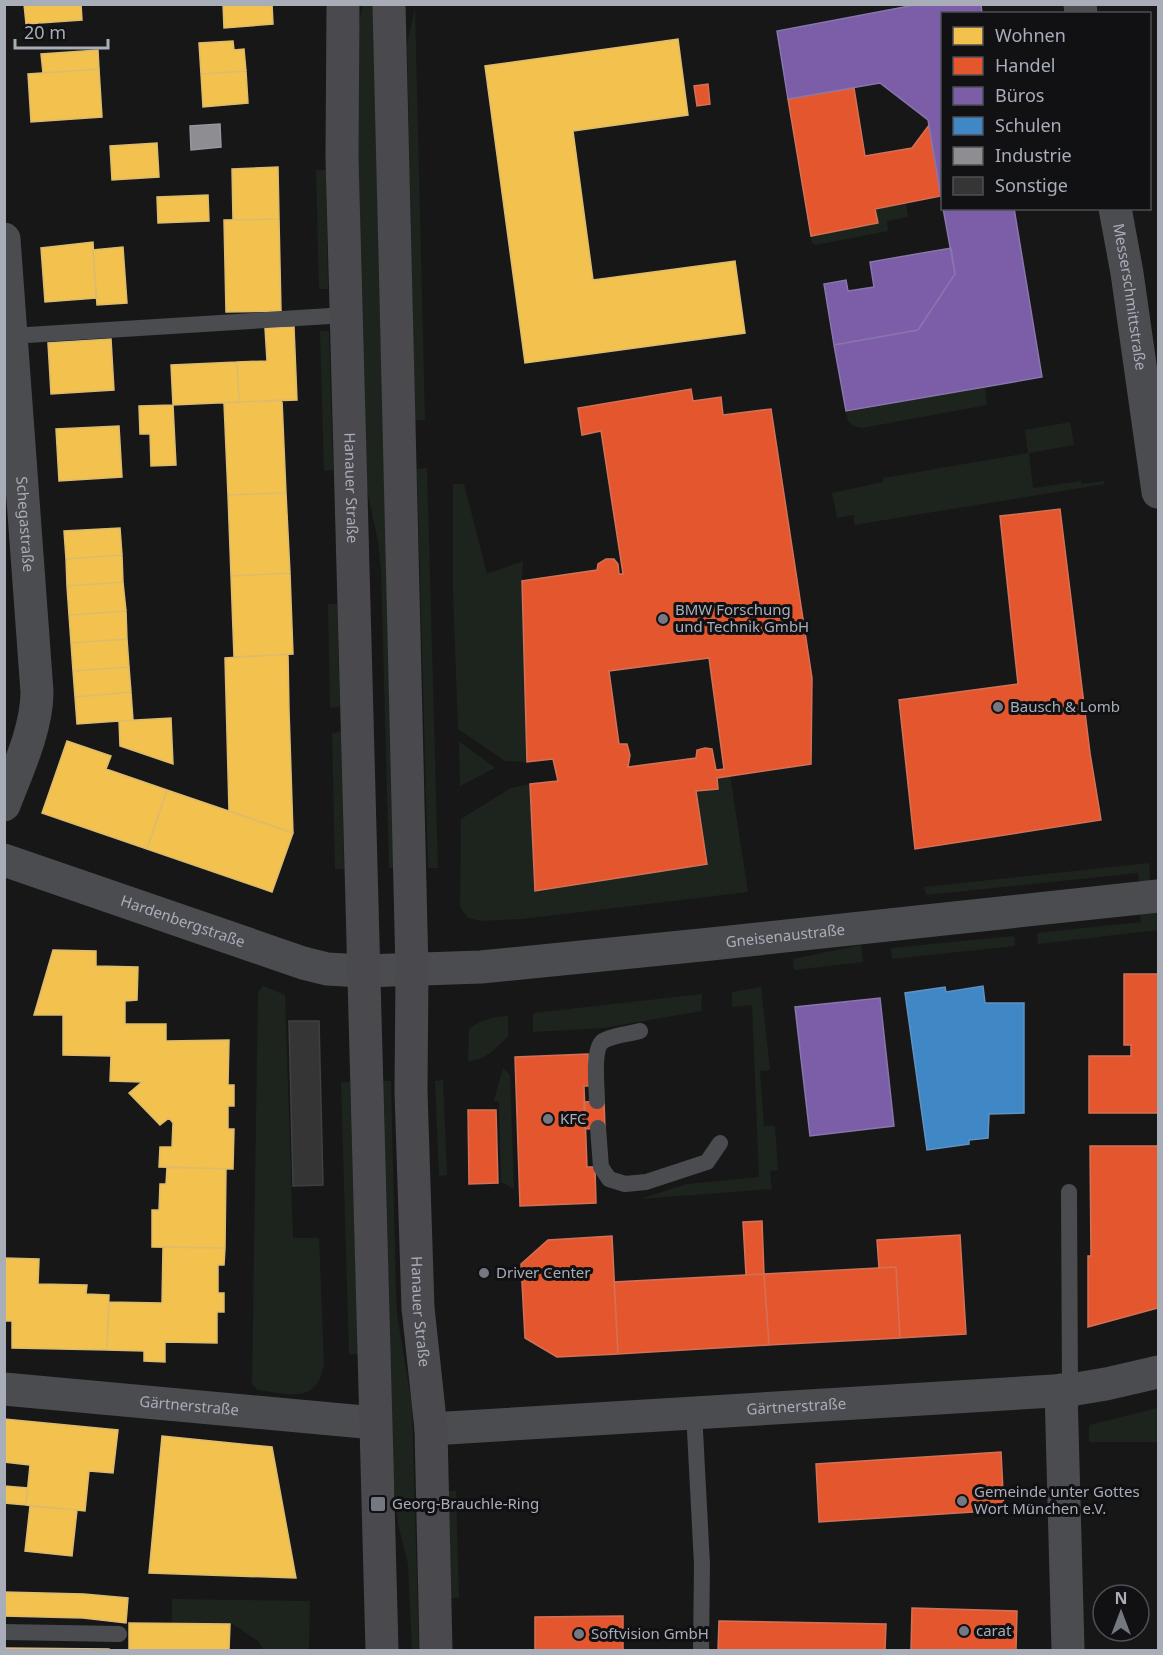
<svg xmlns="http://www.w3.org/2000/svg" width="1163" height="1655" font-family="'Noto Sans',sans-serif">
<rect width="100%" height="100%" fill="#171717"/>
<path fill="#1d241e" d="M363,5H374L379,280L397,868H389L381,569L378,541L366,486L355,74L359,22Z
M415,8L425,420H415L407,44Z
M316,170H326L328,289H319Z
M906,203L908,217L887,221L888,231L816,245L812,243L811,236L877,223L875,209Z
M320,331H329L333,470L324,471Z
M985,387L987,405L862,428C851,426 847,423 846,412Z
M1070,422L1074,445L1029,453L1033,488L1081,481L1082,484L1104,481L1105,484L854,525V515L837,518L832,493L883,482V478L1028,453L1025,430Z
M427,468L438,868H428L417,469Z
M453,484H464L487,574L523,561L522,581L527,762L505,761L458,729L453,592Z
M328,604H337L340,707L330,708Z
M341,732L344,869H335L332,733Z
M459,741L495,768L460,786Z
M730,775L748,892L522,919L481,921L468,918L460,907L461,819L511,788L530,784L536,891L707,864L696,791L718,789L717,778Z
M1149,863L1150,881L1139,882L1138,873L926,895L924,887Z
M1158,911V930L1038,944L1037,933L1141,922L1140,913Z
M1014,936L1015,946L892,959L891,948Z
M861,945L863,962L794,970L793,959Z
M263,986L285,995L293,1238H319L324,1363C318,1405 289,1394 257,1390L252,1383L258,992Z
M761,987L770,1070L760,1071L764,1126H775L778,1170L770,1171L772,1189L640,1199L687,1184L759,1177L752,1005L732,1007V992Z
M702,994L701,1011L604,1028L533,1032V1013Z
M508,1016V1036C496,1049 486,1060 468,1061L469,1029C482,1019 492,1017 508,1016Z
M503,1068L510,1075L514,1189L501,1182L499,1101H494Z
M443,1080L447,1175L439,1176L435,1081Z
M381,1081H391L396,1291L397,1314L412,1406L419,1650H412L408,1564L398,1524L393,1478Z
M341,1082H350L358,1354H349Z
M1158,1408V1442H1089V1425Z
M446,1491H456L459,1598H449Z
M172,1599L310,1601L309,1650H263L258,1641L231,1623H172Z"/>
<path fill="#f2c14e" stroke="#dcbb6e" stroke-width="1.5" d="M24,4H81L82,20L26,24Z
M223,4H272L273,24L224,28Z
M678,39L688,115L573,131L593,280L735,261L745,333L525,363L485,66Z
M233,41L234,50L244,49L246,71L201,74L199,43Z
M98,50L99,69L43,73L41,54Z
M99,69L102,117L31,122L28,74Z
M246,71L248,103L203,107L201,74Z
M157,143L159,177L112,180L110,146Z
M278,167L279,219L233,220L232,169Z
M208,195L209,221L158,223L157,197Z
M279,219L281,311L226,312L224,220Z
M93,242L96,298L45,302L41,248Z
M123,247L127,303L97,305L93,250Z
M294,327L297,400L239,402L237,362L267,361L265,328Z
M111,339L114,390L51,394L48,343Z
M237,362L239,402L173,405L171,365Z
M282,400L286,493L228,495L224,403Z
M173,405L176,465L151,466L150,434H140L139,406Z
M119,426L122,477L59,481L56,429Z
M286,493L290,573L231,576L228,495Z
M120,528L122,555L66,559L64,531Z
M122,555L123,582L67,586L66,559Z
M290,573L293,654L234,657L231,576Z
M123,582L126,611L69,615L67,586Z
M126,611L127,639L71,643L69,615Z
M127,639L129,667L73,671L71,643Z
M288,654L289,710L293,833L229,811L225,658Z
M129,667L131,692L75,697L73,671Z
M131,692L133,720L77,724L75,697Z
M171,718L173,764L120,746L119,721Z
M67,741L111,756L106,769L167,790L147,849L42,813Z
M167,790L293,833L272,892L147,849Z
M53,950L96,951V966L138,967L137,1000L125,1001V1024H166V1041L229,1040L228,1085H234V1106H228V1129H234L233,1169L159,1167L160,1147H172L173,1123L169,1118L160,1125L129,1093L142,1082L110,1081L111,1056L63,1055V1015H34Z
M167,1167L226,1169L225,1248L152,1247V1210H159L160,1184H166Z
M163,1247L225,1248L224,1265H218V1293H224V1312H217V1343L165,1342V1362L144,1361V1351L107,1350L109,1302L162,1303Z
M4,1258L39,1259L38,1284L87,1285L86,1294L109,1295L107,1350L12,1348V1321H4Z
M4,1419L118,1430L113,1473L89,1471L85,1511L26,1505L30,1465L4,1462Z
M162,1436L272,1447L296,1578L149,1573Z
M4,1486L28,1488L26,1505L4,1503Z
M30,1506L77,1510L72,1556L25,1551Z
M4,1592L84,1594L128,1598L126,1623L83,1618L4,1616Z
M129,1623L230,1624L229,1650H129Z
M4,1648L109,1649V1650H4Z"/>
<path fill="#e4572e" stroke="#d27157" stroke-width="1.5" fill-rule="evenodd" d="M708,84L710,104L697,106L694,86Z
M854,88L865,156L912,148L929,125L941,196L875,209L878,223L811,236L788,99Z
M691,389L693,401L721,397L723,415L771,409L812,678L811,764L717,778L718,789L696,791L707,864L535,891L530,784L558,781L553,759L527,762L522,581L597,570L598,564L606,559H614L618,564L619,574H623L601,431L582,435L578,408ZM709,658L724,769L716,770L712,749L705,748L697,750L696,758L628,767L630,755L627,744H619L609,671Z
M1060,509L1090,753L1101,820L915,849L899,700L1018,684L1000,516Z
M1124,974H1158V1113H1089V1056H1131V1045H1124Z
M588,1054L590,1086H584L587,1167H595L596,1203L520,1206L515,1057Z
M604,1101L605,1128L585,1129L584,1102Z
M468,1110H496L498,1183L469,1184Z
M1090,1146H1158V1308L1088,1327V1256H1091Z
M762,1221L764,1274L746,1275L743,1222Z
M960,1235L966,1334L900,1338L896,1267L879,1268L877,1240Z
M612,1236L618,1354L557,1357L525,1338L521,1264L548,1240Z
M896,1267L900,1338L769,1345L764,1274Z
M764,1274L769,1345L618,1354L614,1282Z
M1001,1452L1004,1510L819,1522L816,1464Z
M912,1608L1017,1611L1016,1650H911Z
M623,1616V1650H535V1617Z
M719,1621L886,1624L885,1650H718Z"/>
<path fill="#7b5ea7" stroke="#8876ac" stroke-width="1.5" d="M920,4H981L982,14H942V203L928,120L880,83L788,99L777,31Z
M943,208H1014L1042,377L846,411L834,345L918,330L955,274Z
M951,248L955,274L918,330L834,345L824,284L846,280L848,291L874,287L870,262Z
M880,998L894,1126L810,1136L795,1007Z"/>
<path fill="#3f88c5" stroke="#5e93c1" stroke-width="1.5" d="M983,986L985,1003H1024V1113L989,1114L988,1138L969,1140V1144L927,1150L905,993L945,987L946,992Z"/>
<path fill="#8d8d92" stroke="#95979d" stroke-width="1.5" d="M220,124L221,147L191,150L190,126Z"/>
<path fill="#353536" stroke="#3f4043" stroke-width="1.5" d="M289,1021H319L323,1185L293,1186Z"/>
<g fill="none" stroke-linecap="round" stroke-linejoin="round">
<path stroke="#4b4c50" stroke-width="16" d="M11,336L346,315
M597,1101C597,1088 592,1049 603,1041C612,1035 629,1034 640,1031
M598,1128L601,1167L609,1179L625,1184L646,1182L707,1162L720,1143
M1069,1192L1070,1390
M694,1412L702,1564L701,1650
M4,1632L119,1634"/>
<g stroke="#4b4c50" stroke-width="33">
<path d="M1080,4L1081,14"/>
<path id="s1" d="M1115,208L1127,273L1158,492"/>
<path id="s2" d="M4,239L37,692C37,729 17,771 4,805"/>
<path id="s3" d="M4,860L303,963L327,969L364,971L481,967L711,944L1158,896"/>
<path id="s4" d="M4,1389L375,1423"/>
<path d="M1061,1390L1068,1650"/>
<path id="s5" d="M431,1429L1070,1390L1106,1384L1158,1372"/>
</g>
<g stroke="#4a4a4e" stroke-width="33">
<path id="s6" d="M343,4L342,158L382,1650"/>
<path id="s7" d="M389,4L412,971L411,1091L418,1308L431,1429L436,1650"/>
</g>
</g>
<g fill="#757880" stroke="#111113" stroke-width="2">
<circle cx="663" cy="619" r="6"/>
<circle cx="998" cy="707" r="6"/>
<circle cx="548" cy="1119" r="6"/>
<circle cx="484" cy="1273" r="6"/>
<circle cx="962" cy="1501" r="6"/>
<rect x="370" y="1496" width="16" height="16" rx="3"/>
<circle cx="964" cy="1631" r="6"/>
<circle cx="579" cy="1634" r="6"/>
</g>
<g text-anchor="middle" stroke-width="6" stroke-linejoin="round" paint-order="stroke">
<g font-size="15" fill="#a8adb8" stroke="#111113">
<text dy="5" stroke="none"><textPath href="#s1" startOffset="90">Messerschmittstraße</textPath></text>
<text dy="5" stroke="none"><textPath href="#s6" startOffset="484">Hanauer Straße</textPath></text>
<text dy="5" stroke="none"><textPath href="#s2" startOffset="286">Schegastraße</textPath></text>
<text dy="5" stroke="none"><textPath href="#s3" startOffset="189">Hardenbergstraße</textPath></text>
<text dy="5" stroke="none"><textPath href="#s3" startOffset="801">Gneisenaustraße</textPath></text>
<text dy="5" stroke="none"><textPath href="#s7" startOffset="1308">Hanauer Straße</textPath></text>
<text dy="5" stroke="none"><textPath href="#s4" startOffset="186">Gärtnerstraße</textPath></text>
<text dy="5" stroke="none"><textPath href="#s5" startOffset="366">Gärtnerstraße</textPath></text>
</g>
<g font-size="15" fill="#a8adb8" stroke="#111113" text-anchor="start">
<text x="675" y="615">BMW Forschung<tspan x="675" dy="17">und Technik GmbH</tspan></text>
<text x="1010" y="712">Bausch &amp; Lomb</text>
<text x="560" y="1124">KFC</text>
<text x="496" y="1278">Driver Center</text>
<text x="974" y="1497">Gemeinde unter Gottes<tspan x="974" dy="17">Wort München e.V.</tspan></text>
<text x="392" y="1509">Georg-Brauchle-Ring</text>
<text x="976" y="1636">carat</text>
<text x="591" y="1639">Softvision GmbH</text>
</g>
</g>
<rect width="1163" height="1655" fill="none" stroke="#a8adb8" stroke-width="12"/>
<rect x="941" y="12" width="210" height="198" fill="#111113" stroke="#4d4f55" stroke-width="1.5"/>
<rect x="953" y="27" width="30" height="18" fill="#f2c14e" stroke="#4d4f55" stroke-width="1.5"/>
<text x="995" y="42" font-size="18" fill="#a8adb8">Wohnen</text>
<rect x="953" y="57" width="30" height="18" fill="#e4572e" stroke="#4d4f55" stroke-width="1.5"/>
<text x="995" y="72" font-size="18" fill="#a8adb8">Handel</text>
<rect x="953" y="87" width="30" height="18" fill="#7b5ea7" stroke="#4d4f55" stroke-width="1.5"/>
<text x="995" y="102" font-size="18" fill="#a8adb8">Büros</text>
<rect x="953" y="117" width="30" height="18" fill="#3f88c5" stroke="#4d4f55" stroke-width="1.5"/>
<text x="995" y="132" font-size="18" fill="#a8adb8">Schulen</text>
<rect x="953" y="147" width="30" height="18" fill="#8d8d92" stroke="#4d4f55" stroke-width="1.5"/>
<text x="995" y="162" font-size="18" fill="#a8adb8">Industrie</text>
<rect x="953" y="177" width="30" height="18" fill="#353536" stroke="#4d4f55" stroke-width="1.5"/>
<text x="995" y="192" font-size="18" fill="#a8adb8">Sonstige</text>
<g transform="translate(1121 1613)"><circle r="28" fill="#111113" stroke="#4d4f55" stroke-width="1.5"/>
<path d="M0-4.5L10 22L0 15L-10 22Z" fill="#757880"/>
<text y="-9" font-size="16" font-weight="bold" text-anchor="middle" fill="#a8adb8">N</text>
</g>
<path d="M15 39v9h93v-9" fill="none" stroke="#a8adb8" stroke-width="3"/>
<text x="24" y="39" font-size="18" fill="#a8adb8" stroke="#111113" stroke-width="4.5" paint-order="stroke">20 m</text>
</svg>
